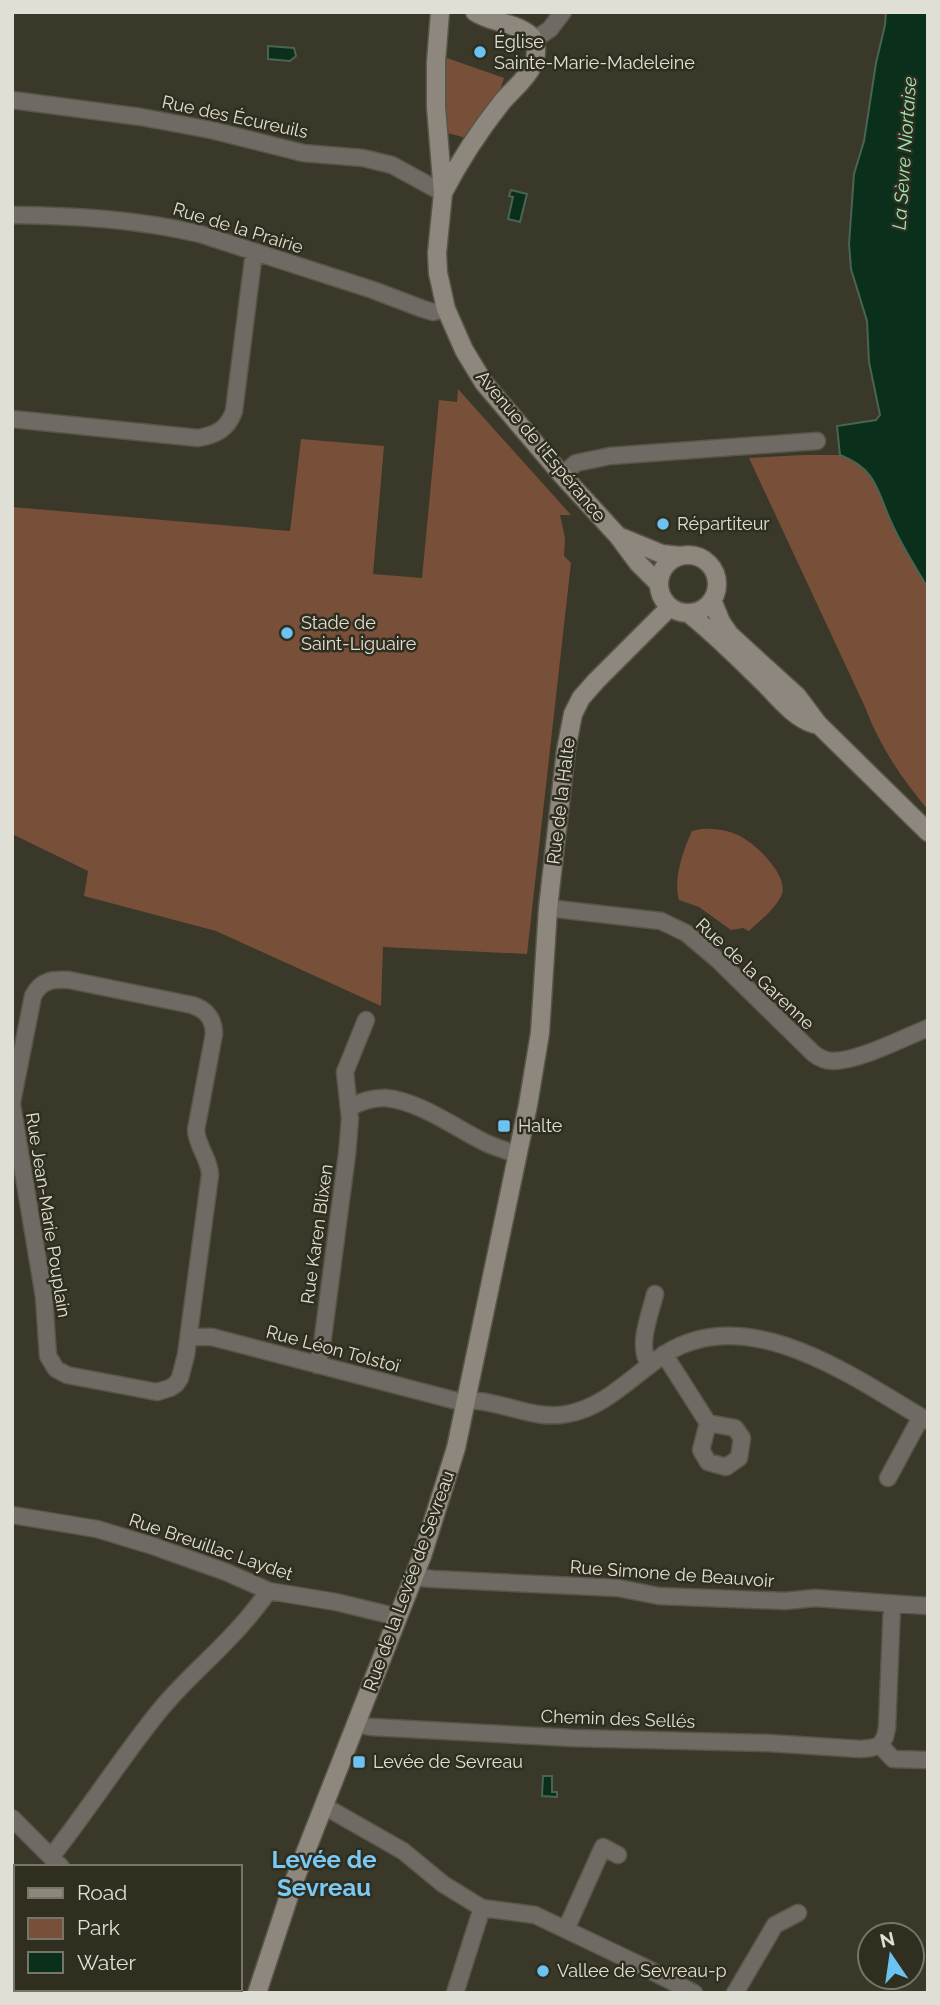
<svg xmlns="http://www.w3.org/2000/svg" width="940" height="2005" font-family="Raleway,sans-serif">
<rect width="100%" height="100%" fill="#3a3829"/>
<path fill="#784f39" d="M447,58L504,78L499,93L466,138L444,132L442,73Z
M458,389L571,515H560L565,538L564,556L571,563L527,954L383,947L381,1006L216,931L84,896L88,871L12,834V507L290,531L301,439L384,446L373,574L422,578L439,400L457,402Z
M803,455H840L855,461L869,474L878,489L893,528L928,588V810C900,776 881,748 865,707L749,458Z
M701,829C714,828 727,830 738,835C755,843 788,874 782,894C777,908 759,921 749,931L743,928L731,930L699,907L679,900C673,878 683,851 692,831Z"/>
<path fill="#0a301b" stroke="#4a6453" stroke-width="2" d="M886,12H928V588C916,568 903,548 893,526C877,493 879,470 840,455L837,426L876,420L880,415L869,362L867,321L851,269L849,244L854,174L864,141L876,63L885,25Z
M268,46L294,48L296,56L290,61L268,59Z
M511,190L527,194L520,222L508,219L513,197L509,196Z
M543,1776H552V1792H557V1797L542,1796Z"/>
<g fill="none" stroke-linecap="round" stroke-linejoin="round">
<defs>
<path id="street" d="M534,40L550,29L563,12
M12,100L141,117L211,130L303,153L363,158L392,165L443,193
M12,215C78,216 136,219 200,234L373,290L423,309L433,312L446,309
M12,419L198,438C216,435 228,429 234,411L254,252
M562,475L576,463L610,456L817,441
M548,908L661,921L686,933L718,960L813,1053C819,1058 825,1061 833,1061C859,1061 903,1038 928,1028
M12,1102L33,996C41,980 53,979 69,980L192,1005C206,1009 214,1019 214,1034L196,1130C197,1147 210,1159 210,1175L186,1355L180,1378L176,1384L170,1388L157,1392L67,1375L56,1369L48,1356L44,1297L12,1105
M349,1107C361,1102 373,1097 386,1098C418,1101 453,1126 482,1141C493,1147 506,1150 518,1155
M189,1337H212L457,1401C464,1401 471,1400 478,1401C508,1404 537,1420 567,1414C606,1407 633,1375 665,1354C749,1300 856,1379 928,1421
M664,1354L708,1423L701,1450L708,1462L726,1467L739,1458L742,1438L735,1428L708,1423
M317,1365L322,1345L347,1154L350,1119L345,1072L366,1020
M650,1365C636,1347 650,1315 655,1294
M888,1478L921,1417
M12,1515L97,1529L153,1546L226,1572L269,1591L336,1602L398,1617
M413,1577L433,1579L618,1588L659,1596L785,1601L815,1598L928,1606
M355,1724L371,1727L573,1738L768,1743L860,1749L871,1748L880,1745
M880,1745L885,1737L887,1728L892,1605
M880,1745L893,1759L928,1760
M324,1806L403,1851L443,1884L482,1908L535,1915L642,1966L694,1993
M12,1818L61,1867
M51,1857C89,1809 121,1758 160,1710C186,1678 219,1652 245,1621C254,1611 261,1601 269,1591
M566,1929L603,1847L618,1855
M208,1989L213,1993
M455,1993L482,1908
M735,1993L775,1925L798,1913"/>
<path id="secondary" d="M440,12L436,62V107L443,193L437,253L438,273L446,309L464,350L484,383L562,475L618,536L638,563L659,584
M443,193C460,160 479,131 502,102C512,90 526,80 533,65C537,56 538,42 530,35C515,22 491,23 475,12
M618,536L662,554L680,556
M659 584a29 29 0 1 1 58 0a29 29 0 1 1-58 0Z
M712,600L721,622L730,635L797,696L818,724L928,832
M688,613C715,634 739,659 764,683C778,697 794,718 814,724
M257,1993L293,1884L422,1556L456,1448L528,1105L540,1033L548,908L566,750L573,714L581,698L596,681L670,607"/>
</defs>
<use href="#street" stroke="#585648" stroke-width="19"/>
<use href="#secondary" stroke="#585648" stroke-width="21"/>
<use href="#street" stroke="#6f6b64" stroke-width="16"/>
<use href="#secondary" stroke="#8e877d" stroke-width="18"/>
</g>
<g fill="#6cc3f2" stroke="#302e1f" stroke-width="2.5">
<circle cx="480" cy="52" r="7"/>
<circle cx="663" cy="524" r="7"/>
<circle cx="287" cy="633" r="7"/>
<rect x="497" y="1119" width="14" height="14" rx="3.5"/>
<rect x="352" y="1755" width="14" height="14" rx="3.5"/>
<circle cx="543" cy="1971" r="7"/>
</g>
<g text-anchor="middle" stroke-width="5" stroke-linejoin="round" paint-order="stroke">
<g font-size="18" fill="#e0dfd6" stroke="#302e1f" text-anchor="start">
<text x="494" y="48">Église<tspan x="494" dy="21">Sainte-Marie-Madeleine</tspan></text>
<text x="677" y="530">Répartiteur</text>
<text x="301" y="629">Stade de<tspan x="301" dy="21">Saint-Liguaire</tspan></text>
<text x="518" y="1132">Halte</text>
<text x="373" y="1768">Levée de Sevreau</text>
<text x="557" y="1977">Vallee de Sevreau-p</text>
</g>
<g font-size="18" fill="#e0dfd6" stroke="#302e1f">
<text transform="translate(235 117) rotate(12)" y="6">Rue des Écureuils</text>
<text transform="translate(238 228) rotate(17)" y="6">Rue de la Prairie</text>
<text transform="translate(541 446) rotate(50)" y="6">Avenue de l'Espérance</text>
<text transform="translate(561 801) rotate(-83)" y="6">Rue de la Halte</text>
<text transform="translate(755 974) rotate(43)" y="6">Rue de la Garenne</text>
<text transform="translate(48 1215) rotate(81)" y="6">Rue Jean-Marie Pouplain</text>
<text transform="translate(317 1234) rotate(-82)" y="6">Rue Karen Blixen</text>
<text transform="translate(333 1349) rotate(15)" y="6">Rue Léon Tolstoï</text>
<text transform="translate(211 1547) rotate(19)" y="6">Rue Breuillac Laydet</text>
<text transform="translate(672 1574) rotate(4)" y="6">Rue Simone de Beauvoir</text>
<text transform="translate(409 1581) rotate(-70)" y="6">Rue de la Levée de Sevreau</text>
<text transform="translate(618 1719) rotate(2)" y="6">Chemin des Sellés</text>
</g>
<g font-size="19" font-style="italic" fill="#9deab8" stroke="#302e1f">
<text transform="translate(904 153) rotate(-86)" y="7">La Sèvre Niortaise</text>
</g>
<g font-size="24" font-weight="bold" fill="#7ac9f5" stroke="#302e1f">
<text x="324" y="1868">Levée de<tspan x="324" dy="28">Sevreau</tspan></text>
</g>
</g>
<rect width="940" height="2005" fill="none" stroke="#e0dfd6" stroke-width="28"/>
<rect x="14" y="1865" width="228" height="126" fill="#302e1f" stroke="#767568" stroke-width="2"/>
<rect x="28" y="1888" width="35" height="10" fill="#8e877d" stroke="#767568" stroke-width="2"/>
<text x="77" y="1900" font-size="21" fill="#e0dfd6">Road</text>
<rect x="28" y="1918" width="35" height="21" fill="#784f39" stroke="#767568" stroke-width="2"/>
<text x="77" y="1935" font-size="21" fill="#e0dfd6">Park</text>
<rect x="28" y="1952" width="35" height="21" fill="#0a301b" stroke="#767568" stroke-width="2"/>
<text x="77" y="1970" font-size="21" fill="#e0dfd6">Water</text>
<g transform="translate(891 1956) rotate(347)"><circle r="33" fill="#302e1f" stroke="#767568" stroke-width="2"/>
<path d="M0-5L12 26L0 18L-12 26Z" fill="#6cc3f2"/>
<text y="-10" font-size="19" font-weight="bold" text-anchor="middle" fill="#e0dfd6">N</text>
</g>
</svg>
